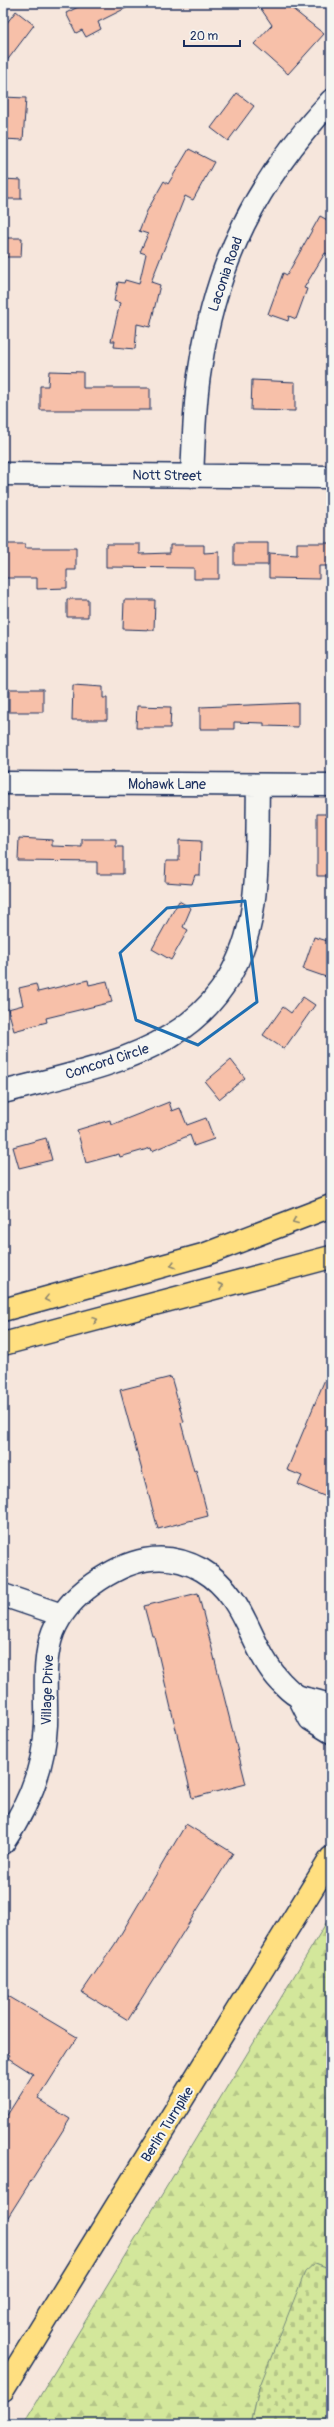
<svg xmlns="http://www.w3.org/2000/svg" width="334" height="2427" font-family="Pangolin,sans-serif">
<defs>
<pattern id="forest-firs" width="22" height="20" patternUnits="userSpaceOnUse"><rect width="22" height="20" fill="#d3e79b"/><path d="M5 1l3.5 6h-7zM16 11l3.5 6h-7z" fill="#b5c688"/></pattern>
<pattern id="cemetery-stones" width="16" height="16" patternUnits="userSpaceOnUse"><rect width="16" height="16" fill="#d3e79b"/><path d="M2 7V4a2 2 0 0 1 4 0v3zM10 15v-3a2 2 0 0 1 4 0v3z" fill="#b5c688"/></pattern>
</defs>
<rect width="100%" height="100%" fill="#f6e6dc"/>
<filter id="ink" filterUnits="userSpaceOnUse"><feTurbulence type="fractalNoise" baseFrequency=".025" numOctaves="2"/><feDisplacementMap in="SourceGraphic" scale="8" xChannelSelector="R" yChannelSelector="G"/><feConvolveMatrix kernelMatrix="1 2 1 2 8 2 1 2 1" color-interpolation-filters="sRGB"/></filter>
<g filter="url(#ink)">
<path fill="url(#forest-firs)" stroke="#778b7c" d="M331,1915V2269L315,2263L259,2388L251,2424H23Z"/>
<path fill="url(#cemetery-stones)" stroke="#778b7c" d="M315,2263L331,2269V2424H251L259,2388L305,2272Z"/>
<path fill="#f7c0a9" stroke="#1b2f5e" d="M86,3H136L98,22L101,29L86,37L82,30L76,33L66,13Z
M257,3H285L324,34L288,74L254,44L272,25Z
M16,11L34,25L3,66V28Z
M237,93L254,106L228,141L211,128Z
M3,97L26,98L23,140L3,139Z
M189,149L214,162L193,200L185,196L151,282L160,285L150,327L137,324L135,349L114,347L115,341H111L120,303L114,301L118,282L124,283L125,280L139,284L146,254L140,252L148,234L139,231L147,211L164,181L168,184Z
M3,179L21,180V199H3Z
M320,216L331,222V256L325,253L304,288L307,289L296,319L289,316L288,321L268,314L283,273L287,275Z
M3,238H22L21,257H3Z
M49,371L83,372V388H150V410H40V386H48Z
M252,380L295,382V411L251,410Z
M234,543H268V565H234Z
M297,543H331V566H319V579L269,578V553L297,555Z
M3,544H25V548H76V570H67V588L37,589V578H4Z
M106,544H140V554L170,553V545H204V553L219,552V579H194V568L106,567Z
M67,599H88V617H67Z
M124,600H155L154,630L123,629Z
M73,685L103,687V698H107V720H72Z
M9,689H43V712H9Z
M298,703V727L264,726V723L234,722V729H200V707Z
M137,706L171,707L170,728H136Z
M317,814H331V876H317Z
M19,838L52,840V846L82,847V839H116V847H123V874H97V862L18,861Z
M179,840L201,841L200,875H195L192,884L165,882L166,861H179Z
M179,901L191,908L183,927L188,930L171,960L152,949Z
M314,937L331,942V960L326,977L303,969Z
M88,980L89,985L107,981L112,1002L46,1018L47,1022L14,1031L8,1009L23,1005L19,988L36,984L38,992Z
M303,997L315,1005L284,1049L263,1035L283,1007L291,1013Z
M231,1060L245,1078L219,1099L205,1082Z
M169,1102L172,1111L180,1108L187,1125L206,1118L214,1139L194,1146L190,1135L152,1151L151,1148L120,1157L119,1154L86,1163L77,1130L110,1120L111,1125Z
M46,1138L52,1160L19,1168L13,1147Z
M331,1365V1499L298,1485L302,1476L287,1470Z
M171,1377L184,1422L181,1423L194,1471L196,1470L208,1516L158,1529L120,1390Z
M198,1593L246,1784L192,1798L154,1636H152L144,1606Z
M186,1824L233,1853L128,2020L82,1992L115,1944Z
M3,1993L77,2037L38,2099L70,2119L3,2225V2126L8,2118L6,2117L33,2074L8,2058L10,2055L3,2050Z"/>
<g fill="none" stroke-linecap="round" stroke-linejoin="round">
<defs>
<path id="minor" d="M3,474L331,477
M192,476C194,440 194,404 200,369C216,261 257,181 331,101
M3,783L331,785
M3,1092C110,1064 225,1048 251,918C259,875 257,829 258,785
M3,1595L62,1615
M299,1697L310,1719L331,1732
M3,1843C28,1807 44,1769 46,1725C47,1695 42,1661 53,1632C61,1612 76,1596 93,1584C127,1560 163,1548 202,1570C248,1597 248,1647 281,1682C286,1687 293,1695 300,1697C311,1701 320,1700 331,1707"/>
<path id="major" d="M3,2390L331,1858"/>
<path id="highway" d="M3,1310L206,1254L331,1206
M3,1344L331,1257"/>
</defs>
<use href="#minor" stroke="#1b2f5e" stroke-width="25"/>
<use href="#major" stroke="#1b2f5e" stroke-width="25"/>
<use href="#highway" stroke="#1b2f5e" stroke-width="25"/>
<use href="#minor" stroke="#f6f6f2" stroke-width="22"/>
<use href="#major" stroke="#ffdf80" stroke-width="22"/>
<use href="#highway" stroke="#ffdf80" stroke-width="22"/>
</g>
<defs><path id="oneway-chevron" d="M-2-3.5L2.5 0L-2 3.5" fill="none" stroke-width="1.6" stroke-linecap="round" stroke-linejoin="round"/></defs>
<g stroke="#8d876f">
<use href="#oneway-chevron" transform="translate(295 1221) rotate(158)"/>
<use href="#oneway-chevron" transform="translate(173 1265) rotate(163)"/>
<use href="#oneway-chevron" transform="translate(221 1286) rotate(-15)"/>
<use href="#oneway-chevron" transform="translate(47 1299) rotate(166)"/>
<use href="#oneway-chevron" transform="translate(95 1320) rotate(-15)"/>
</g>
</g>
<path fill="none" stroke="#1f6fb2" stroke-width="3" stroke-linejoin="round" d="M245,901L257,1002L198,1045L136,1020L120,953L167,908Z"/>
<g text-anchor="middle" stroke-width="4" stroke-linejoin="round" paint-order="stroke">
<g font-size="14" fill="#1b2f5e" stroke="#f6f6f2">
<text transform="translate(225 274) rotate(-71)" y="5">Laconia Road</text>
<text transform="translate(167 475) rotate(1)" y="5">Nott Street</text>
<text x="167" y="789">Mohawk Lane</text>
<text transform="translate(107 1061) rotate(-18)" y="5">Concord Circle</text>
<text transform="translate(47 1690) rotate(-88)" y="5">Village Drive</text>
<text transform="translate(167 2124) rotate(-58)" y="5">Berlin Turnpike</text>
</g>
</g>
<rect width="334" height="2427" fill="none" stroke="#f6f6f2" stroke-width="16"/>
<rect x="8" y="8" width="318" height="2411" fill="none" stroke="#1b2f5e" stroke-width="1.5" filter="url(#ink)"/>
<path d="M184 40v6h56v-6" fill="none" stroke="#1b2f5e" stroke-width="2"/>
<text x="190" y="40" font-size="12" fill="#1b2f5e" stroke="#f6f6f2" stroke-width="3" paint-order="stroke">20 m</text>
</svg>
